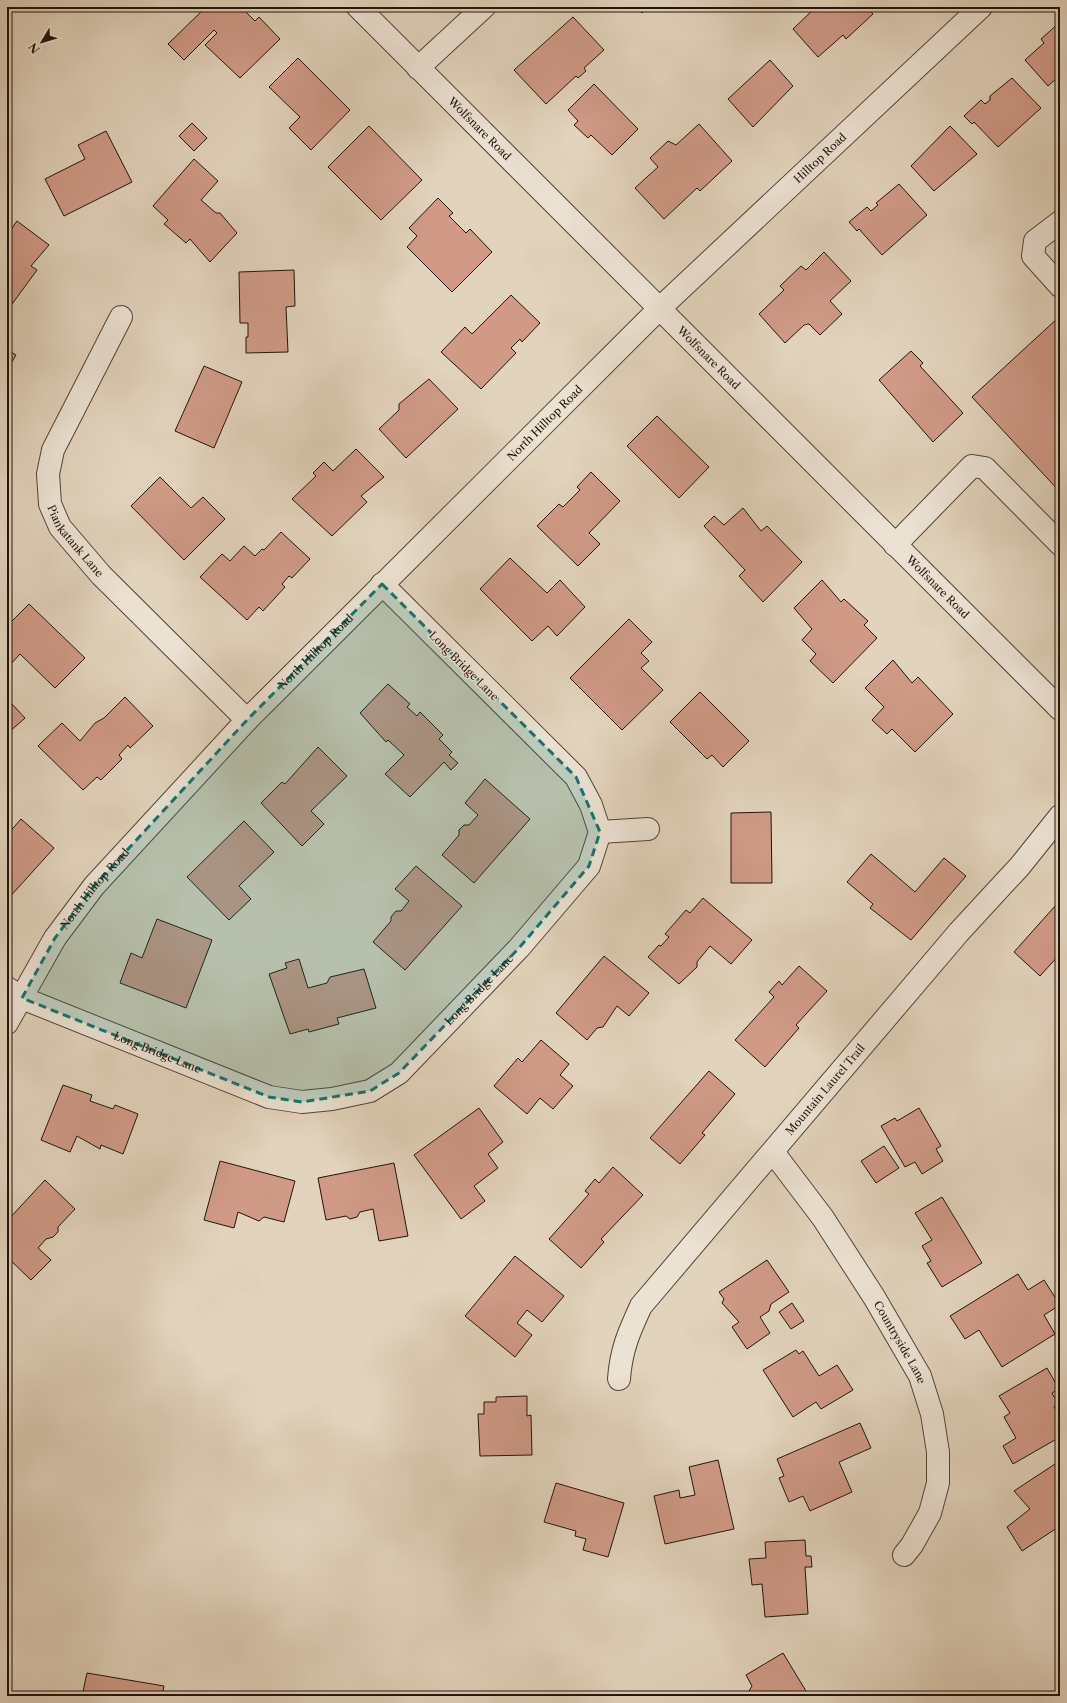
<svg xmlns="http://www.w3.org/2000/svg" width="1067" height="1703" font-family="'Libre Caslon Text',serif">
<rect width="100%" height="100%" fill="#e2d3bc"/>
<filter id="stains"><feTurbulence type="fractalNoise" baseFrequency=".005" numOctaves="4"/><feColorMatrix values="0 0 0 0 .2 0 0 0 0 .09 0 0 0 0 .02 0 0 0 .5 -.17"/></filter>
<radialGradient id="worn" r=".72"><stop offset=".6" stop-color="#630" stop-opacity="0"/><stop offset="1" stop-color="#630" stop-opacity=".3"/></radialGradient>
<path fill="#d09a87" stroke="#23130c" d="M206,7H241L255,21L259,17L280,39L240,78L205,45L217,33L214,30L184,60L168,44Z
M637,7H648L642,13Z
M816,7H867L873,14L846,39L843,35L818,57L793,29Z
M573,17L604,50L584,68L586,71L578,78L576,76L546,104L514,70Z
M1060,22V79L1058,77L1048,86L1025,60L1044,43L1041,39Z
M298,58L350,110L311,150L289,128L300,117L269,87Z
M770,60L793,86L753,127L728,99Z
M1012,78L1041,108L998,147L974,122L972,124L964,116L981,100L985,104L990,100V96Z
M594,84L638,129L612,155L591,135L588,138L574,125L578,121L568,110Z
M192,123L207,138L194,151L179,136Z
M699,124L732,161L700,191L697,188L664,219L635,188L658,167L650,158L668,141L676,145Z
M369,126L422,180L381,220L328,167Z
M950,126L977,154L934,191L911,166Z
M106,131L132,182L64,216L45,179L85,159L78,145Z
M194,159L218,181L201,200L216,213H220L237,233L210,262L190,239L186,243L164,224L168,220L153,206Z
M899,184L927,215L882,255L859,229L857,231L849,222L867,207L871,211L878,205L876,203Z
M438,198L453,213L449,216L466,233L470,229L492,252L452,292L407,247L417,236L409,228Z
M17,221L49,245L31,266L37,270L7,311V235Z
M824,252L851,281L830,301L842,314L820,335L809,324L804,325L785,343L759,314L784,290L780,286L801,266L806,270Z
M294,270L295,306L286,307L288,352L246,353V337H248V323H240L239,272Z
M511,295L540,323L522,342L520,339L511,348L516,353L481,389L441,352L465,327L472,334Z
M1059,317L1060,319V492L972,397Z
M7,350L16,355L7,370Z
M911,351L923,363L920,366L963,413L933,442L879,380Z
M204,366L242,382L214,448L175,431Z
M429,379L458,409L406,458L379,429L399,410V404Z
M657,416L709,467L679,498L627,446Z
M356,449L384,477L361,496L367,502L332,536L292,499L316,476L313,473L324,462L333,471Z
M591,472L620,501L589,533L600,544L578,566L537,526L559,504L563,507L580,490L577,487Z
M160,477L191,508L203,497L225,519L184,560L131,506Z
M743,508L761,531L767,526L802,562L763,602L739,576L745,570L704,526L714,516L724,525Z
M281,532L310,559L292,578L289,576L282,584L285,587L263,611L259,607L247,620L200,577L222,554L230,561L244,546L255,556L262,549L264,550Z
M510,558L547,593L560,580L585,607L557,636L548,626L532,641L480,589Z
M822,580L841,602L844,599L868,621L864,625L877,638L833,683L810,661L816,654L802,640L812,629L794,608Z
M29,604L85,658L55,688L20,654L10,665L7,662V626Z
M629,619L652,642L641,653L649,661L641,668L663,690L622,730L570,678Z
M893,660L912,683L918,677L953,714L915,752L892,729L887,734L872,720L884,707L865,688Z
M388,684L410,704L407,707L417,716L420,712L443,735L439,739L452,752L449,755L458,763L451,770L444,762L410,797L385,774L404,755L388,740L386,742L360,713Z
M700,692L749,741L723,767L712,755L707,759L670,722Z
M125,697L153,726L130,748L128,745L119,755L122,759L101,780L97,777L83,790L38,746L62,723L80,741L95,723L104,718Z
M12,704L25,718L8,733L7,708Z
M318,747L347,776L311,811L324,824L302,846L261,803L282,782L285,784Z
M485,779L530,819L474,883L442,855L459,835V830L464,825H469L478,815L465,803Z
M771,812L772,883H731V813Z
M21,819L54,848L7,900V835Z
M244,821L274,852L239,886L251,899L229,920L187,877Z
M871,854L915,892L944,858L966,876L911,940L870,908L873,904L847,882Z
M416,866L462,906L405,970L373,942L391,921V917L396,911H401L409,901L395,889Z
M703,898L752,940L731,964L710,946L697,962V967L679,984L648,957L659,945L661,946L669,937L665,934L686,910L690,913Z
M1056,905L1060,908V954L1040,976L1014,952Z
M157,919L212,940L186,1008L120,983L131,953L142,958Z
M604,956L649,993L629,1016L617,1006L603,1027L597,1028L587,1040L556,1013Z
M299,959L308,988L327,983L330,977L364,969L376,1008L337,1018L339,1024L309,1032L308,1029L290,1034L269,974L287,968L285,963Z
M799,966L827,991L796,1025L799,1028L765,1067L735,1040L774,997L769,992L779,981L782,985Z
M541,1040L569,1064L560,1075L573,1086L553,1109L540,1098L527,1114L494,1086L518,1058L522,1062Z
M709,1071L735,1094L702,1133L705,1135L680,1164L650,1138Z
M63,1085L92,1095L90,1101L113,1109L115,1105L138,1114L123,1154L101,1145L100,1149L77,1136L70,1152L41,1140Z
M479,1108L503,1142L488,1154L498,1168L474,1186L485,1201L461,1219L414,1155Z
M919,1108L941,1146L936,1149L943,1161L922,1174L915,1162L905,1167L881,1126L895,1118L897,1121Z
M884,1146L899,1168L876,1183L861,1161Z
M220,1161L295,1181L284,1222L264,1217L259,1221L238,1212L234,1228L204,1220Z
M394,1163L408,1236L379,1241L373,1209L360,1212L357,1217L350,1219L346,1216L326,1220L318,1178Z
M613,1167L643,1195L601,1239L604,1242L581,1268L549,1239L589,1194L585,1191L595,1179L599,1183Z
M45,1180L75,1209L58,1227V1232L53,1237L46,1239L38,1248L51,1260L31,1280L7,1257V1221Z
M942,1197L982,1263L942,1287L927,1263L931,1261L922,1246L932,1240L915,1213Z
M515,1256L564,1296L542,1322L527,1310L517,1323L532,1335L515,1357L465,1316Z
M767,1260L789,1292L771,1304L769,1311L760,1317L770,1333L747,1349L732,1327L739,1322L722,1303L724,1299L719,1292Z
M1018,1274L1028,1290L1044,1280L1060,1305L1044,1315L1055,1334L1002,1367L979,1330L965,1339L950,1316Z
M792,1303L804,1321L791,1329L779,1312Z
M796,1350L799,1354L803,1351L819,1376L837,1365L853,1390L821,1409L816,1402L793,1417L763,1370Z
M1047,1368L1059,1389L1052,1393L1058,1404L1054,1407L1060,1417V1437L1013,1464L1003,1446L1016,1438L1004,1417L1010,1413L999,1396Z
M527,1396V1416L531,1415L532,1455L480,1456L478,1414H484V1402H496V1397Z
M860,1423L871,1448L839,1462L852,1492L810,1511L803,1496L789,1502L779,1478L784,1476L777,1459Z
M718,1460L734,1529L665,1544L654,1496L679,1490L680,1498L695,1495L689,1467Z
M1055,1464L1060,1472V1526L1022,1551L1007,1527L1030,1509L1014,1491Z
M556,1483L624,1503L608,1557L583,1550L586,1539L575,1536L576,1531L544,1522Z
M805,1540L806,1556H811L812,1567H805L808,1614L765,1617L762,1584L752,1585L749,1559L766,1558L765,1542Z
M783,1653L809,1696H752L749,1691L752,1686L746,1675Z
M87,1673L164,1686L162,1696H82Z"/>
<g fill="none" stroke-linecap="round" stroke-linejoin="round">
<defs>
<g id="minor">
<path id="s1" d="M358,7L1060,709"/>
<path d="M418,68L484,7"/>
<path d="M1060,222L1035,241L1033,256L1060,286"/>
<path id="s2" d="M121,317L53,450L48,474L50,504L60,527L101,575L247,720"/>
<path d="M895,545L972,466L985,468L1060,544"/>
<path d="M600,832L648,829"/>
<path id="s3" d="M7,988L22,998L269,1097L302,1102L332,1099L370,1091L399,1073L519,948L589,866L600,832L591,805L576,777L382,584"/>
<path id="s4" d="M7,1023L55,938L94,886L247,720L659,309L981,7"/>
<path id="s5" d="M773,1152L823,1218L874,1297L920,1376L932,1414L938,1452V1483L930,1513L912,1545L904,1555"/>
<path id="s6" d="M619,1379C621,1350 629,1332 641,1306L959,932L1020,866L1060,816"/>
</g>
</defs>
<use href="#minor" stroke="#534338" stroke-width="24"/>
<use href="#minor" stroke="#ece2d3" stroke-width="22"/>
</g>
<path fill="#0f766e" fill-opacity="0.2" stroke="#0f766e" stroke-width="3" stroke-dasharray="8 5" stroke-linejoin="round" d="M382,584L576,777L600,832L589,866L519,948L399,1073L370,1091L302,1102L269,1097L22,998L55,938L94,886L247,720Z"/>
<g text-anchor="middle" stroke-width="3" stroke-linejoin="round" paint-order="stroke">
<g font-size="11" fill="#23130c" stroke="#ece2d3">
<text dy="4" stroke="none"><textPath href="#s1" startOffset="172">Wolfsnare Road</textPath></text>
<text dy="4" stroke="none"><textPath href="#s4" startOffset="1191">Hilltop Road</textPath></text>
<text dy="4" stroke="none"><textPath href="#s1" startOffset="496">Wolfsnare Road</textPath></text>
<text dy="4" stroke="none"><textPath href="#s4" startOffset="809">North Hilltop Road</textPath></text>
<text dy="4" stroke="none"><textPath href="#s2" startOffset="249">Piankatank Lane</textPath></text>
<text dy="4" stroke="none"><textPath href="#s1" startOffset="820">Wolfsnare Road</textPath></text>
<text dy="4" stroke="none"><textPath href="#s4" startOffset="485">North Hilltop Road</textPath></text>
<text transform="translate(464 666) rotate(45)" y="4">Long Bridge Lane</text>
<text dy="4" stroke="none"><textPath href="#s4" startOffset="161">North Hilltop Road</textPath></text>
<text dy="4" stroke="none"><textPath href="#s3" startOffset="536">Long Bridge Lane</textPath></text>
<text dy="4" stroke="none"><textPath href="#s3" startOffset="164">Long Bridge Lane</textPath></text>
<text dy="4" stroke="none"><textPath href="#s6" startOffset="361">Mountain Laurel Trail</textPath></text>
<text dy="4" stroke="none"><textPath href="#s5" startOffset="229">Countryside Lane</textPath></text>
</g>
</g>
<rect width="1067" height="1703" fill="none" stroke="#e2d3bc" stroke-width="24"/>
<rect x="8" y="8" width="1051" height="1687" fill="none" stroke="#23130c" stroke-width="2"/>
<rect x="12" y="12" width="1043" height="1679" fill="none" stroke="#23130c"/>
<g transform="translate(42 42) rotate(232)" stroke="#ece2d3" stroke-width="3" paint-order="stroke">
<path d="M0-3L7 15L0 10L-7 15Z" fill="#23130c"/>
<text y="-6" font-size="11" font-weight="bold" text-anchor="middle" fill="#23130c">N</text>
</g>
<rect width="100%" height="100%" filter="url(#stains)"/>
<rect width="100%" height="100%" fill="url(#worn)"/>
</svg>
